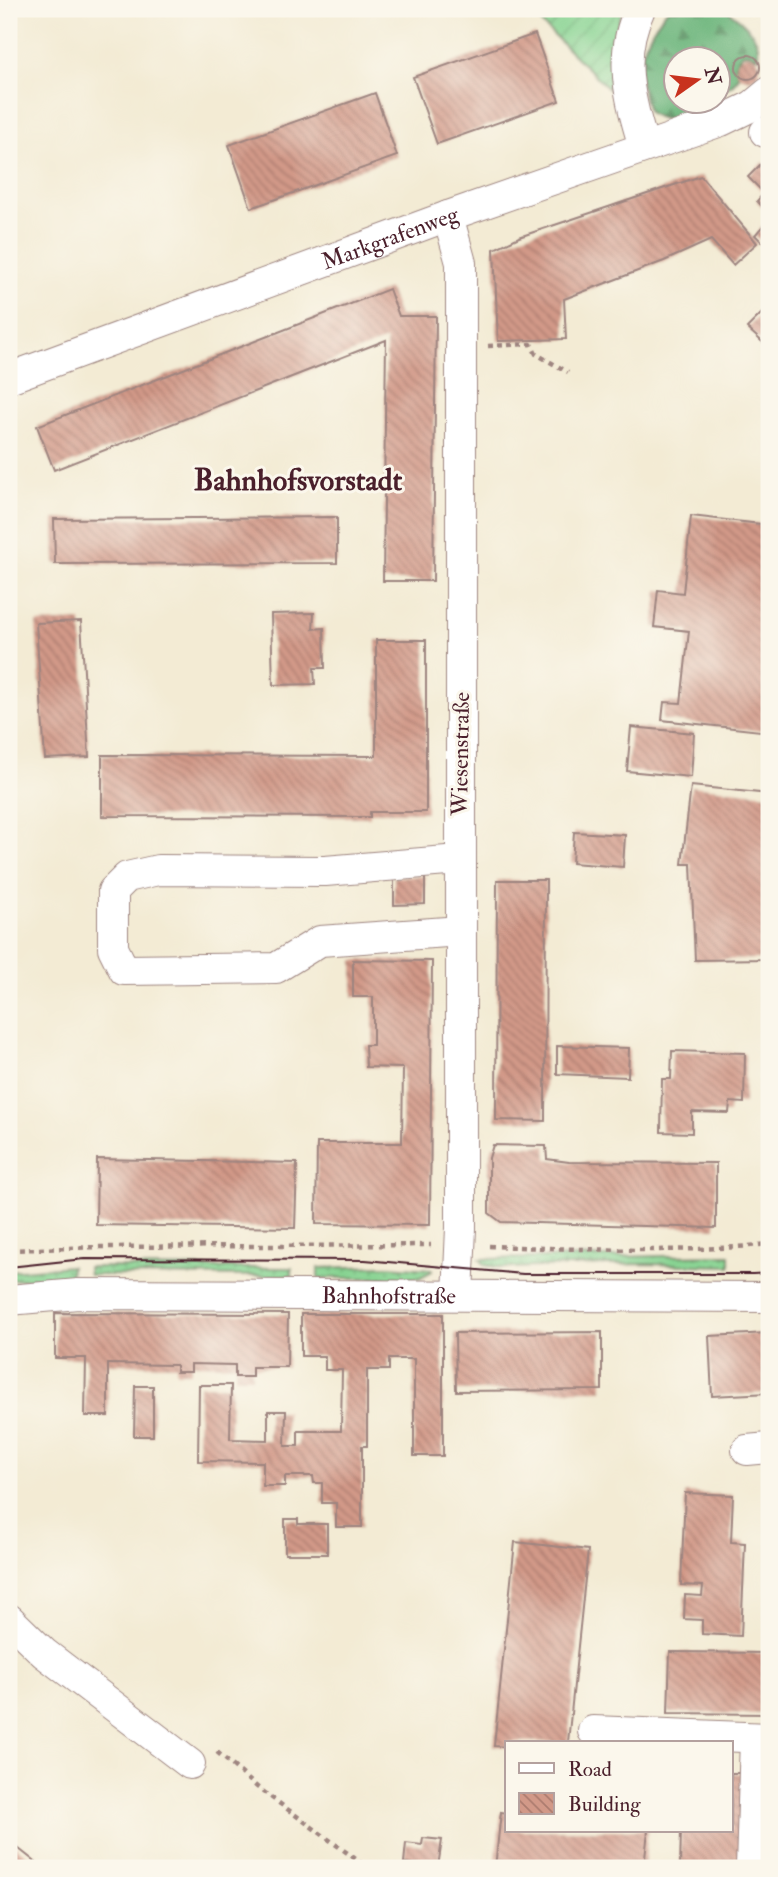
<svg xmlns="http://www.w3.org/2000/svg" width="778" height="1877" font-family="'IM FELL Double Pica',serif">
<defs>
<pattern id="grass-dots" width="8" height="8" patternUnits="userSpaceOnUse" patternTransform="scale(1.75)"><rect width="8" height="8" fill="#86d391"/><path d="M2 2h.1M6 6h.1" fill="none" stroke="#75b57d" stroke-width="1.8" stroke-linecap="round"/></pattern>
<pattern id="forest-firs" width="22" height="20" patternUnits="userSpaceOnUse" patternTransform="scale(1.75)"><rect width="22" height="20" fill="#6cb57b"/><path d="M5 1l3.5 6h-7zM16 11l3.5 6h-7z" fill="#5b9365"/></pattern>
<pattern id="garden-furrows" width="10" height="10" patternUnits="userSpaceOnUse" patternTransform="scale(1.75)"><rect width="10" height="10" fill="#86d391"/><path d="M-1 1l2-2M0 10L10 0M9 11l2-2" fill="none" stroke="#75b57d"/></pattern>
<pattern id="building-back-hatch" width="6" height="6" patternUnits="userSpaceOnUse" patternTransform="scale(1.75)"><rect width="6" height="6" fill="#d29988"/><path d="M-1 5l2 2M0 0l6 6M5-1l2 2" fill="none" stroke="#ac7c6f"/></pattern>
</defs>
<rect width="100%" height="100%" fill="#fbf7ec"/>
<filter id="ink" filterUnits="userSpaceOnUse"><feTurbulence type="fractalNoise" baseFrequency=".0143" numOctaves="2"/><feDisplacementMap in="SourceGraphic" scale="14" xChannelSelector="R" yChannelSelector="G"/><feConvolveMatrix kernelMatrix="1 2 1 2 8 2 1 2 1" color-interpolation-filters="sRGB"/></filter>
<filter id="wash" filterUnits="userSpaceOnUse"><feTurbulence type="fractalNoise" baseFrequency=".00686" numOctaves="4" result="noise"/><feDisplacementMap in="SourceGraphic" scale="28" xChannelSelector="R" yChannelSelector="G"/><feGaussianBlur stdDeviation="1.57" result="paint"/><feColorMatrix in="noise" values="0 0 0 0 0 0 0 0 0 0 0 0 0 0 0 0 0 1.4 0 .05"/><feComposite in="paint" operator="in"/></filter>
<g filter="url(#wash)">
<rect width="100%" height="100%" fill="#f3ebd4"/>
<path fill="url(#grass-dots)" stroke="#68795e" stroke-width="2" d="M730,1255V1266L645,1264L503,1268L485,1265L480,1259Z
M71,1266L70,1277L9,1280V1271Z
M387,1266L431,1269L432,1271L419,1278H318V1268Z
M88,1267L292,1268V1276L89,1275Z"/>
<path fill="url(#forest-firs)" stroke="#5b6a53" stroke-width="2" d="M668,9H726C739,19 764,37 757,57L749,53L742,54L735,64L739,77L733,84L719,93L718,60H676V102H708C702,106 697,113 691,117C678,125 659,119 648,112C645,101 642,90 640,79C637,54 652,27 668,9Z"/>
<path fill="url(#garden-furrows)" stroke="#68795e" stroke-width="2" d="M527,9H623L615,31L617,76L622,102Z"/>
<g id="blocks">
<path fill="url(#building-back-hatch)" d="M535,34L559,101L437,144L413,77Z
M736 67a12 12 0 1 1 24 0a12 12 0 1 1-24 0Z
M375,93L397,156L251,208L229,145Z
M763,162L769,168V213L757,201L764,193L748,177Z
M701,176L757,243L733,265L711,240L664,261L564,299L566,339L498,341L494,249L519,237Z
M769,219V249L755,235Z
M389,289L399,316H436L433,581H383L386,340L54,470L37,426Z
M769,306V348L747,328Z
M691,516L769,525V732L662,720L664,702L681,703L689,631L654,627L658,590L683,593Z
M337,517V563L55,564L54,519Z
M314,613L313,629L324,628L325,668H314L315,684L273,685L271,614Z
M81,621L89,757L45,759L36,623Z
M376,640H426V812H370V817L102,816V755L376,756Z
M631,727L694,733L691,777L627,771Z
M691,786L769,794L767,873H769V959L695,960L691,864H682Z
M574,832L625,835L623,867L572,863Z
M425,876V904L394,905V877Z
M497,880H546L545,1121L496,1120Z
M353,960L432,961L430,1225L316,1224L317,1143H402L403,1068L366,1067L365,1045H373V997H353Z
M557,1046L629,1048L628,1077L557,1074Z
M672,1051L745,1053L744,1103L730,1102L729,1113L692,1112V1133L661,1132L662,1079H671Z
M493,1145L546,1146L547,1159L569,1162L716,1163V1228L501,1222L489,1213V1158Z
M97,1159L297,1163L295,1228L96,1225Z
M55,1313L288,1314L287,1367H252V1377H235V1365L191,1364V1372H176V1365L108,1364V1416H85L86,1358H55Z
M301,1314H443V1456H414V1359H389V1370H367V1446H362V1527H336V1503H322V1483H314L313,1476H285V1486H263V1462L198,1461L199,1385H231L230,1439L268,1440V1411H286L285,1446H298V1431H341L342,1370H325V1356H301Z
M602,1332V1390L456,1391L455,1333Z
M769,1333V1393L712,1396L709,1336Z
M135,1386H153V1436H134Z
M685,1493L733,1495L731,1542L745,1543L741,1636L702,1634V1620L684,1619L685,1595L702,1596L703,1586L681,1585Z
M285,1519H298V1524H327V1554H285Z
M515,1542L588,1550L568,1742H507V1747L494,1746Z
M670,1652L769,1653V1714L668,1713Z
M731,1773H743L740,1868H680L681,1830H731Z
M501,1812L507,1813V1830H648L644,1868H495Z
M423,1838L442,1840L438,1867L404,1863L406,1843L422,1845Z
M14,1845L43,1868H9V1851Z"/>
</g>
</g>
<g filter="url(#ink)">
<use href="#blocks" fill-opacity="0" stroke="#9e8580" stroke-width="2"/>
<g fill="none" stroke-linecap="round" stroke-linejoin="round">
<defs>
<g id="minor">
<path d="M640,9C617,56 630,100 644,147"/>
<path d="M765,132H769"/>
<path d="M448,216L461,263V1228L458,1295"/>
<path id="s1" d="M9,378L448,216L721,121L752,106L769,92"/>
<path d="M459,860L325,871L158,870L127,877L113,891V948L124,970L276,968L320,941L461,931"/>
<path id="s2" d="M9,1300L78,1294L769,1297"/>
<path d="M747,1450L769,1448"/>
<path d="M9,1619L44,1653L190,1764"/>
<path d="M593,1731L769,1738"/>
<path d="M751,1868L755,1738"/>
</g>
</defs>
<use href="#minor" stroke="#9e8580" stroke-width="32"/>
<path stroke="#9e8580" stroke-width="4.5" stroke-dasharray="5 5" stroke-linecap="butt" d="M488,346L531,344L536,354L568,372
M489,1246C579,1249 680,1254 769,1244
M9,1250L99,1247L431,1245
M217,1752L257,1787L368,1868"/>
<use href="#minor" stroke="#fff" stroke-width="30"/>
<path stroke="#4a1f2b" stroke-width="2" d="M9,1267L84,1259L365,1260L523,1274H753L769,1273"/>
</g>
</g>
<g text-anchor="middle" stroke-width="6" stroke-linejoin="round" paint-order="stroke">
<g font-size="23" fill="#4a1f2b" stroke="#fbf7ec">
<text dy="8" stroke="none"><textPath href="#s1" startOffset="406">Markgrafenweg</textPath></text>
<text transform="translate(460 754) rotate(-89)" y="8">Wiesenstraße</text>
<text dy="8" stroke="none"><textPath href="#s2" startOffset="380">Bahnhofstraße</textPath></text>
</g>
<g font-size="30" font-weight="bold" fill="#4a1f2b" stroke="#fbf7ec">
<text x="298" y="490">Bahnhofsvorstadt</text>
</g>
</g>
<rect width="778" height="1877" fill="none" stroke="#fbf7ec" stroke-width="35"/>
<rect x="505" y="1741" width="228" height="91" fill="#fbf7ec" stroke="#b4a19f" stroke-width="2"/>
<rect x="519" y="1763" width="35" height="10" fill="#ffffff" stroke="#b4a19f" stroke-width="2"/>
<text x="568" y="1776" font-size="21" fill="#4a1f2b">Road</text>
<rect x="519" y="1793" width="35" height="21" fill="url(#building-back-hatch)" stroke="#b4a19f" stroke-width="2"/>
<text x="568" y="1811" font-size="21" fill="#4a1f2b">Building</text>
<g transform="translate(697 80) rotate(76)"><circle r="33" fill="#fbf7ec" stroke="#b4a19f" stroke-width="2"/>
<path d="M0-5L12 26L0 18L-12 26Z" fill="#c8321e"/>
<text y="-10" font-size="19" font-weight="bold" text-anchor="middle" fill="#4a1f2b">N</text>
</g>
</svg>
